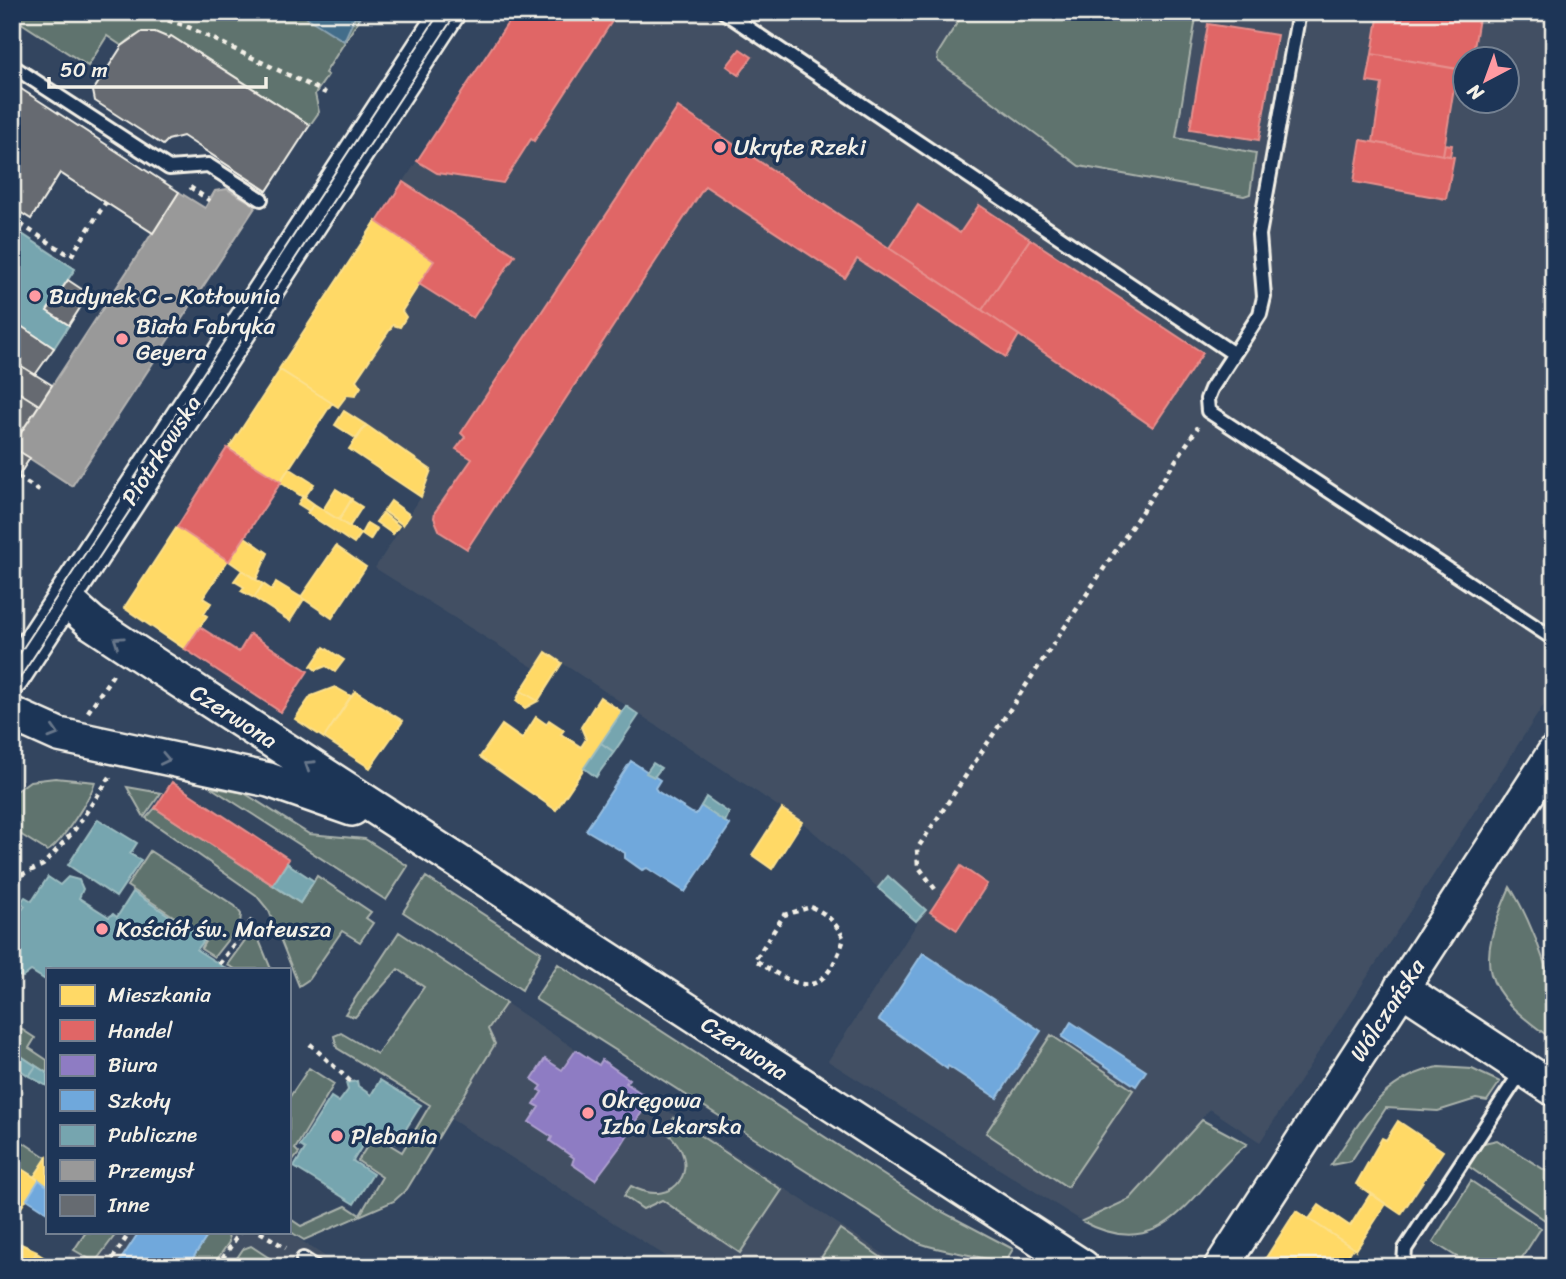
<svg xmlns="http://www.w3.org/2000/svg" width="1566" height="1279" font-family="Sriracha,sans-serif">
<rect width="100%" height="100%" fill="#33455f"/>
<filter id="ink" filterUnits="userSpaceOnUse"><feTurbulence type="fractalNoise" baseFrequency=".0143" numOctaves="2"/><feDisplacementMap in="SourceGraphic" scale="14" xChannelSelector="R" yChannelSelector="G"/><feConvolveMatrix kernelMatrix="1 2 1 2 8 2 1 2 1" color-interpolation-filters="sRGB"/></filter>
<g filter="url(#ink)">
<path fill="#425064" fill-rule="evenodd" d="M515,12H1554V689L1260,1142L1210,1109L1130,1199L1082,1221L828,1061L918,922L802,822L547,653L536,669L375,568L421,497L431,470L280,370ZM1464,60H1506V102H1464Z
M506,1003L903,1267H683L451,1119L495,1044L488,1029Z
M84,1232H288L341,1267H61Z"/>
<path fill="#5f736e" stroke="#aab2ab" stroke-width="2" d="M12,12H364L325,73L328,75L315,94L319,112L310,125L171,36L169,38C150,30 137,31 122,46L107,36L88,66L12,17Z
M964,12H1197L1176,138L1256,153L1250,194L1244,196L1079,166L938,61L937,55Z
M55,778L95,782C92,795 60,846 47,851L12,829V794L30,781Z
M127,787L161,793L144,817Z
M210,787L244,793L309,834L365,839L408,866L386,900Z
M155,808L300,903L317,876L371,912L366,918L373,923L360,942L342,931L308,980L299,986L269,911L256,895L146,818Z
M150,851L235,906L241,914L240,924L214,957L201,949L207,938L127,886Z
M426,877L541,952L522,990L403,912Z
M1510,887C1531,919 1565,1002 1552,1039C1480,988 1475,967 1510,887Z
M254,928L271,969H235L227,965Z
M399,932L506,1003L488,1029L495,1044L407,1189L394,1201L304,1240L289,1231V1218L301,1226L346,1206L360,1215L382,1177L358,1161L374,1135L402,1152L430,1105L337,1048L334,1036L341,1033L377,1054L424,987L398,969L355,1017L345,1014Z
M558,964L933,1207L1013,1249L1004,1264C976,1254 947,1253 919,1243L535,999Z
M12,1023L35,1038L29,1048L47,1060V1073L12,1050Z
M1051,1035L1133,1090L1067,1187L986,1133Z
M1439,1067L1472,1069L1500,1082L1487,1101L1476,1099L1438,1111L1386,1108L1351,1161L1331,1165C1362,1120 1381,1078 1439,1067Z
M309,1068L334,1084L295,1149L299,1153L289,1166V1098Z
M674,1118L782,1190L740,1253L662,1200L643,1209L624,1196L631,1186C677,1211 705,1163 666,1132Z
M1202,1120L1247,1144C1192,1187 1167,1267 1082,1221L1130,1199Z
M12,1135L47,1158L34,1177L12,1163Z
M1497,1140L1554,1176L1552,1225L1468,1166L1484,1143Z
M1471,1181L1541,1228L1516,1267H1473L1433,1242Z
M840,1229L895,1267H815Z
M86,1232L116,1234L95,1262L74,1250Z
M210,1232H228L229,1242L212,1267H195L189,1263Z
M251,1246L283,1267H231L243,1249Z"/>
<path fill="#436d8a" stroke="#8aa2b0" stroke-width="2" d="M298,12H363L359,19L355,17L344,41Z"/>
<path fill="#ffd966" stroke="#fce08d" stroke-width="2" d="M376,221L434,261L402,311L406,317L400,327L393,325L356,380L361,387L355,396L347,395L338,407L279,369Z
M280,370L332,403L280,482L229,448Z
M344,411L366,425L357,439L335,425Z
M366,425L431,470L421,497L349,449Z
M289,468L314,484L304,498L280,482Z
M336,489L352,499L339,520L323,510Z
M303,496L314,504L309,511L298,504Z
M351,500L362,507L349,527L339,520Z
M391,501L410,515L403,525L384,511Z
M314,504L361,534L354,544L307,513Z
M383,513L399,526L393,534L376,522Z
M367,523L377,529L370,540L361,534Z
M177,527L228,560L203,598L211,603L204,614L207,616L185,649L124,608Z
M245,537L268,553L256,580L229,561Z
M336,546L366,567L332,618L301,597Z
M242,570L263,584L254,598L241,591L244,587L234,581Z
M276,582L304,599L290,621L254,598L263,584L272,590Z
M324,647L344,660L335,672L326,666L316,670L311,666Z
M546,652L562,663L538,701L521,691Z
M335,687L351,696L324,738L295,719L311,696Z
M355,691L403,721L370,768L324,738Z
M521,691L538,701L525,708L516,701Z
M600,697L622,712L556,810L480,757L502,725L522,739L536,717L546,724L549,720L564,730L561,734L581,747L586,739L581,727Z
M782,809L802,822L772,869L752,855Z
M1398,1121L1443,1151L1401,1214L1356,1184L1382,1138L1386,1140Z
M47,1157V1186L34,1177Z
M12,1163L39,1180L20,1209L12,1203Z
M1371,1193L1386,1204L1356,1250L1309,1219L1319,1205L1350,1226Z
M1296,1211L1353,1248L1341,1267H1260Z
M12,1240L37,1251L28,1267H12Z
M37,1253L48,1260L44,1265L33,1258Z
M33,1258L44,1265L43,1267H28Z"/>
<path fill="#e06666" stroke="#e6908d" stroke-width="2" d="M515,12H618L534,141L531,139L503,183L437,173L417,161Z
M1379,12H1480L1472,60H1464V70L1372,54Z
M1208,24L1277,35L1259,140L1190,129Z
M740,49L752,57L739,75L727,66Z
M1372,54L1457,69L1443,155L1373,142L1382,84L1367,82Z
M678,107L1019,335L1006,357L857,259L845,278L705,186L467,549L440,532L434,518L435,512L472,459L456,449L465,437L461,433Z
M1361,140L1454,157L1446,199L1354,182Z
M1445,144L1452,145L1450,156L1443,155Z
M403,182L515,255L473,318L419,284L434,261L377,222Z
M918,205L960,233L979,205L1030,239L982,310L889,248Z
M1030,239L1203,353L1153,427L982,310Z
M227,448L281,482L229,561L177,527Z
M200,627L239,652L250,634L308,671L281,712L185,649Z
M172,782L289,859L273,885L155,808Z
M961,866L987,884L957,930L930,912Z"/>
<path fill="#8e7cc3" stroke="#ad9fce" stroke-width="2" d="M576,1050L599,1065L602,1060L629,1079L626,1083L650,1099L622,1144L595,1180L572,1164L574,1158L550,1141L552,1137L529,1122L539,1107L534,1104L542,1092L539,1090L542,1086L532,1079L545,1059L562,1070Z"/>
<path fill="#6fa8dc" stroke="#97bee0" stroke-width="2" d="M631,761L660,780L655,788L657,791L692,813L696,814L701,806L730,825L685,892L647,868L642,870L625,858V853L586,830Z
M923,953L1041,1031L997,1098L948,1066L947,1069L879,1020Z
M1071,1022L1146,1071L1136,1086L1062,1037Z
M39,1180L47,1186V1212L27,1199Z
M139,1232H210L187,1267H116Z"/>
<path fill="#76a5af" stroke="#9cbcc0" stroke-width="2" d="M12,232L20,237L22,234L75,269L47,311L69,325L54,348L12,320Z
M626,706L639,715L614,752L601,743Z
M601,743L614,752L596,777L584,768Z
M653,763L661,768L654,777L646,773Z
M706,797L729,813L725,822L701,806Z
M98,819L137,843L130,854L141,860L116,897L68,865Z
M287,863L314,881L300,903L273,885Z
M888,876L926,910L916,921L878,888Z
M48,877L60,885L68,877L79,880L83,889L79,898L109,917L113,914L117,917L133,892L205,939L197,950L227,969H47V981L31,971L23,977L13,975L12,932L16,926L12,923V916H17L25,906L21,902L25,897L32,901Z
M12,1050L36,1066L29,1076L12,1064Z
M36,1066L47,1073V1086L29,1076Z
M380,1080L421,1105L397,1143L373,1128L353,1161L373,1174L354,1204L294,1167L305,1149L300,1146L331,1097L339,1102L348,1090L346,1083L357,1081L358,1086L371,1095Z"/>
<path fill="#999" stroke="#b4b3b1" stroke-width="2" d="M227,189L256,206L72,486L12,447L179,192L205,208L215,191Z"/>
<path fill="#666b71" stroke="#f4f1e8" stroke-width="2" d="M142,32H155L169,38L171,36L310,125L267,191L183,136L168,140L163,145L95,101L93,91L122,46Z
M12,83L179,192L153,233L60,173L31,219L12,207Z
M68,280L89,294L69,325L47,311Z
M12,320L54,348L35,375L12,360Z
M12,360L52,385L39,405L12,388Z
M12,388L39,405L12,446Z
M12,447L30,458L12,486Z"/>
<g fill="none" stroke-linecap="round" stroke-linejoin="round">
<defs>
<path id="lane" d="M724,12L1234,354
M1299,12L1259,235L1264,297L1260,314L1211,389L1207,399L1208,411L1554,639
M12,66L169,168L208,165L261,199
M303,1259L315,1267
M1409,1267L1404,1263L1405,1249L1523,1069"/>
<path id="secondary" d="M64,598L92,623L160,668L1083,1267
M12,678L448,12
M12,714L59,735L269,780L352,809
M1401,988L1554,1089
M1221,1267L1554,753"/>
</defs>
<use href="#lane" stroke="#f4f1e8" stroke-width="18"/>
<use href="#secondary" stroke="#f4f1e8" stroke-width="38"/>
<path stroke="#f4f1e8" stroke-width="4.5" stroke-dasharray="5 5" stroke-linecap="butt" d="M139,12L184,25L326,93
M190,187L210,201
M12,219L71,256L106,202
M18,477L41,492
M88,712L114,673
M12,879L43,865L73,832L110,777
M935,889L918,866L917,849L1198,427
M12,905L21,911
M811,907C828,914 836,923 844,939C822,1002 801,990 755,960L784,915Z
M219,964L255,916
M310,1044L351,1082
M260,1232L286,1248
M107,1267L130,1232
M217,1267L240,1232"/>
<use href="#lane" stroke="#1d3557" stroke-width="12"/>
<use href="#secondary" stroke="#1d3557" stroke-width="33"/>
<path stroke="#f4f1e8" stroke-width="2" d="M12,665L440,12
M12,690L457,12"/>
</g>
<defs><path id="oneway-chevron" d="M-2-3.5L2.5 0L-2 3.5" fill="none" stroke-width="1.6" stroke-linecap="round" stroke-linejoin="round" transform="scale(1.75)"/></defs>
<g stroke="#68778a">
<use href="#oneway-chevron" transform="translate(118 641) rotate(-146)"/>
<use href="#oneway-chevron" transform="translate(54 733) rotate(17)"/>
<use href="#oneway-chevron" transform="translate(165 759) rotate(12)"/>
<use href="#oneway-chevron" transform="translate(309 765) rotate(-147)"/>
</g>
</g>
<g fill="#ff9aa2" stroke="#1d3557" stroke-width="2.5">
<circle cx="720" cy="147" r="7"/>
<circle cx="35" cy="296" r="7"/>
<circle cx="122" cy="339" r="7"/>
<circle cx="102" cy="929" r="7"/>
<circle cx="588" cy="1113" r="7"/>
<circle cx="337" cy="1136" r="7"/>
</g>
<g text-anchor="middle" stroke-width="7" stroke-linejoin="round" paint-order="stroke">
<g font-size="23" fill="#f4f1e8" stroke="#1d3557" text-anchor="start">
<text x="734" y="155">Ukryte Rzeki</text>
<text x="49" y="304">Budynek C - Kotłownia</text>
<text x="136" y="334">Biała Fabryka<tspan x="136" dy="26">Geyera</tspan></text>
<text x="116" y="937">Kościół św. Mateusza</text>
<text x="602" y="1108">Okręgowa<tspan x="602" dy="26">Izba Lekarska</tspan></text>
<text x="351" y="1144">Plebania</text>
</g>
<g font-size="23" fill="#f4f1e8" stroke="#1d3557">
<text transform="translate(161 450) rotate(-57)" y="8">Piotrkowska</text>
<text transform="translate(234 716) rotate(33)" y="8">Czerwona</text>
<text transform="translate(1387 1010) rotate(-57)" y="8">Wólczańska</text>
<text transform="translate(745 1048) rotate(33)" y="8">Czerwona</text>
</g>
</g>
<rect width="1566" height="1279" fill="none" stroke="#1d3557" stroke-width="42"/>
<rect x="21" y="21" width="1524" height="1237" fill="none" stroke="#f4f1e8" stroke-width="2.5" filter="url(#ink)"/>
<rect x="46" y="968" width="245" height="266" fill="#1d3557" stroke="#738091" stroke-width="2"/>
<rect x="60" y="985" width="35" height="21" fill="#ffd966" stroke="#738091" stroke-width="2"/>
<text x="108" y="1002" font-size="21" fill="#f4f1e8">Mieszkania</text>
<rect x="60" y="1020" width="35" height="21" fill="#e06666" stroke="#738091" stroke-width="2"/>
<text x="108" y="1038" font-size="21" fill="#f4f1e8">Handel</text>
<rect x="60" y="1055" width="35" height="21" fill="#8e7cc3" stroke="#738091" stroke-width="2"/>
<text x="108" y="1072" font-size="21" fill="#f4f1e8">Biura</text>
<rect x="60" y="1090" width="35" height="21" fill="#6fa8dc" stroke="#738091" stroke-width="2"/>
<text x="108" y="1108" font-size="21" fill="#f4f1e8">Szkoły</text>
<rect x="60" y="1125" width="35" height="21" fill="#76a5af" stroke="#738091" stroke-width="2"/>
<text x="108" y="1142" font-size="21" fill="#f4f1e8">Publiczne</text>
<rect x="60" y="1160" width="35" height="21" fill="#999999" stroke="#738091" stroke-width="2"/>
<text x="108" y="1178" font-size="21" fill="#f4f1e8">Przemysł</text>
<rect x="60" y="1195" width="35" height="21" fill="#666b71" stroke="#738091" stroke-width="2"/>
<text x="108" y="1212" font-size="21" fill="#f4f1e8">Inne</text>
<g transform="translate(1486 80) rotate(221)"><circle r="33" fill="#1d3557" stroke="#738091" stroke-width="2"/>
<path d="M0-5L12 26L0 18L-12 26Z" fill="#ff9aa2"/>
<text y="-10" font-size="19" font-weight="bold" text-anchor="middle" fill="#f4f1e8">N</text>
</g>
<path d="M49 77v10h217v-10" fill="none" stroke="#f4f1e8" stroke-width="3.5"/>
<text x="60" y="77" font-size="21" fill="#f4f1e8" stroke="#1d3557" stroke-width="5" paint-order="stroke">50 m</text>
</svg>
